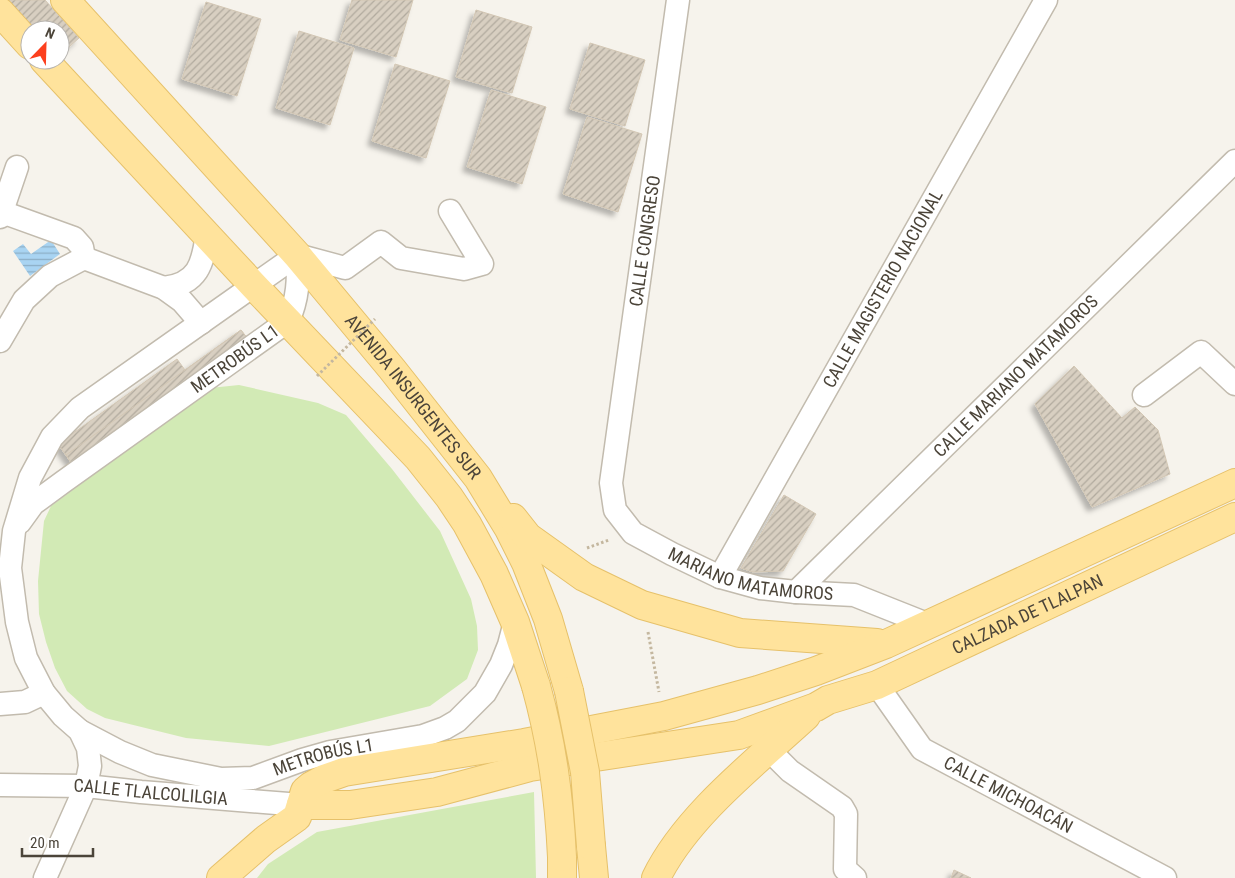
<svg xmlns="http://www.w3.org/2000/svg" width="1235" height="878" font-family="'Roboto Condensed',sans-serif">
<defs>
<pattern id="water-rules" width="6" height="5" patternUnits="userSpaceOnUse" patternTransform="scale(1.25)"><rect width="6" height="5" fill="#a9d4f2"/><path d="M0 2.5h6" fill="none" stroke="#8caec5"/></pattern>
<pattern id="building-hatch" width="6" height="6" patternUnits="userSpaceOnUse" patternTransform="scale(1.25)"><rect width="6" height="6" fill="#d8cfc1"/><path d="M-1 1l2-2M0 6l6-6M5 7l2-2" fill="none" stroke="#b1aa9e"/></pattern>
<filter id="shadow"><feDropShadow dx="-4.5" dy="4.5" stdDeviation="2.5" flood-color="#0004"/></filter>
</defs>
<rect width="100%" height="100%" fill="#f6f3ec"/>
<path fill="#d2eab5" d="M239,385L318,403L346,415L392,469L440,531L471,599L477,626L478,650L467,679L430,706L269,746L186,738L105,718L87,709L67,691L55,668L46,642L39,614L38,581L44,521L51,506L210,388Z
M534,792L536,878H257L268,864L317,832Z"/>
<path fill="url(#water-rules)" d="M51,240L60,254L30,276L13,251L23,244L31,254Z"/>
<path fill="url(#building-hatch)" stroke="#d3c7b4" filter="url(#shadow)" d="M7,0H45L79,38L60,55V30H34Z
M352,0H413L396,57L340,40Z
M206,2L261,19L237,96L182,79Z
M476,10L532,27L512,93L456,77Z
M299,31L354,48L330,125L276,108Z
M590,43L645,60L625,126L570,109Z
M395,64L450,81L426,158L372,141Z
M491,90L546,107L522,184L467,167Z
M587,117L642,134L618,212L563,194Z
M241,330L255,349L75,468L58,444L177,359L185,370Z
M241,330L251,343L75,468L66,455Z
M1074,366L1122,418L1135,407L1158,430L1170,474L1092,507L1035,404Z
M784,495L816,514L783,571L753,572L741,568Z
M954,870L971,878H951Z"/>
<g fill="none" stroke-linecap="round" stroke-linejoin="round">
<defs>
<g id="minor">
<path id="s1" d="M678,0L611,483L615,510L633,533L672,554L720,577L760,588L796,592L854,595L927,624"/>
<path d="M2,212L74,238L82,247L84,258"/>
<path d="M0,217L17,167"/>
<path d="M297,255L345,268L381,242L401,258L464,269L482,264L450,211"/>
<path d="M164,288C198,284 203,264 207,234"/>
<path d="M0,341L24,300L50,276L84,258L164,288L182,301L201,323"/>
<path d="M1144,395L1201,352L1235,384"/>
<path id="s2" d="M20,522L33,504L63,482L288,321C298,299 299,279 297,255"/>
<path id="s3" d="M720,577L1046,0"/>
<path id="s4" d="M796,592L1235,161"/>
<path id="s5" d="M877,685L922,749L1165,878"/>
<path d="M0,704L25,702L44,693"/>
<path id="s6" d="M80,731L120,752L152,765L221,779L253,778L302,760L330,752L423,736L445,728L457,721L485,693L501,665L509,645L515,622"/>
<path d="M769,750L790,771L842,807L846,814L845,869L855,878"/>
<path id="s7" d="M0,785L86,786L141,792L301,805"/>
<path d="M45,878L86,786L90,766L88,748L80,731L63,716L44,693L26,658L17,622L10,568L14,531L30,478L52,437L80,408L297,255"/>
</g>
<g id="major">
<path id="s8" d="M65,0L297,255L392,369L478,478L509,529L526,563L548,619L569,691"/>
<path d="M0,12L30,45"/>
<path d="M44,60L254,286L418,458L449,497L467,524L494,574L515,622L536,686"/>
<path d="M513,518L528,537L584,577L642,605L740,633L877,643"/>
<path id="s9" d="M301,805H350L437,792L530,767L739,735L816,707L828,700L877,685L1235,517"/>
<path d="M591,846L594,878"/>
<path d="M562,857V878"/>
<path d="M221,878L266,839L297,817L305,791L311,786L324,779L344,772L524,743L664,716L758,690L816,671L886,644L1235,483"/>
<path d="M656,878C686,816 756,762 806,716"/>
</g>
</defs>
<use href="#minor" stroke="#c2bbae" stroke-width="25"/>
<use href="#major" stroke="#e6c16a" stroke-width="30"/>
<path stroke="#c4b79f" stroke-width="3" stroke-dasharray="2.5 2.5" stroke-linecap="butt" d="M587,548L609,540
M648,632L659,692"/>
<use href="#minor" stroke="#fff" stroke-width="22"/>
<use href="#major" stroke="#ffe39c" stroke-width="28"/>
<defs>
<path id="major-bridge" d="M536,686C552,744 559,796 562,857
M569,691L585,772L591,846"/>
</defs>
<use href="#major-bridge" stroke="#e6c16a" stroke-width="30" stroke-linecap="butt"/>
<path stroke="#c4b79f" stroke-width="3" stroke-dasharray="2.5 2.5" stroke-linecap="butt" d="M317,376L375,319"/>
<use href="#major-bridge" stroke="#ffe39c" stroke-width="28"/>
</g>
<g text-anchor="middle" stroke-width="4" stroke-linejoin="round" paint-order="stroke">
<g font-size="18" fill="#4b4439" stroke="#fff">
<text transform="translate(645 241) rotate(-82)" y="6">CALLE CONGRESO</text>
<text dy="6" stroke="none"><textPath href="#s3" startOffset="331">CALLE MAGISTERIO NACIONAL</textPath></text>
<text dy="6" stroke="none"><textPath href="#s2" startOffset="271">METROBÚS L1</textPath></text>
<text dy="6" stroke="none"><textPath href="#s4" startOffset="308">CALLE MARIANO MATAMOROS</textPath></text>
<text dy="6" stroke="none"><textPath href="#s8" startOffset="528">AVENIDA INSURGENTES SUR</textPath></text>
<text dy="6" stroke="none"><textPath href="#s1" startOffset="671">MARIANO MATAMOROS</textPath></text>
<text dy="6" stroke="none"><textPath href="#s9" startOffset="758">CALZADA DE TLALPAN</textPath></text>
<text dy="6" stroke="none"><textPath href="#s6" startOffset="256">METROBÚS L1</textPath></text>
<text dy="6" stroke="none"><textPath href="#s7" startOffset="151">CALLE TLALCOLILGIA</textPath></text>
<text dy="6" stroke="none"><textPath href="#s5" startOffset="176">CALLE MICHOACÁN</textPath></text>
</g>
</g>
<g transform="translate(45 45) rotate(23)"><circle r="24" fill="#ffffff" stroke="#b7b4b0"/>
<path d="M0-4L9 19L0 12L-9 19Z" fill="#fc3f1d"/>
<text y="-8" font-size="14" font-weight="bold" text-anchor="middle" fill="#4b4439">N</text>
</g>
<path d="M22 848v8h71v-8" fill="none" stroke="#4b4439" stroke-width="2.5"/>
<text x="30" y="848" font-size="15" fill="#4b4439" stroke="#ffffff" stroke-width="4" paint-order="stroke">20 m</text>
</svg>
